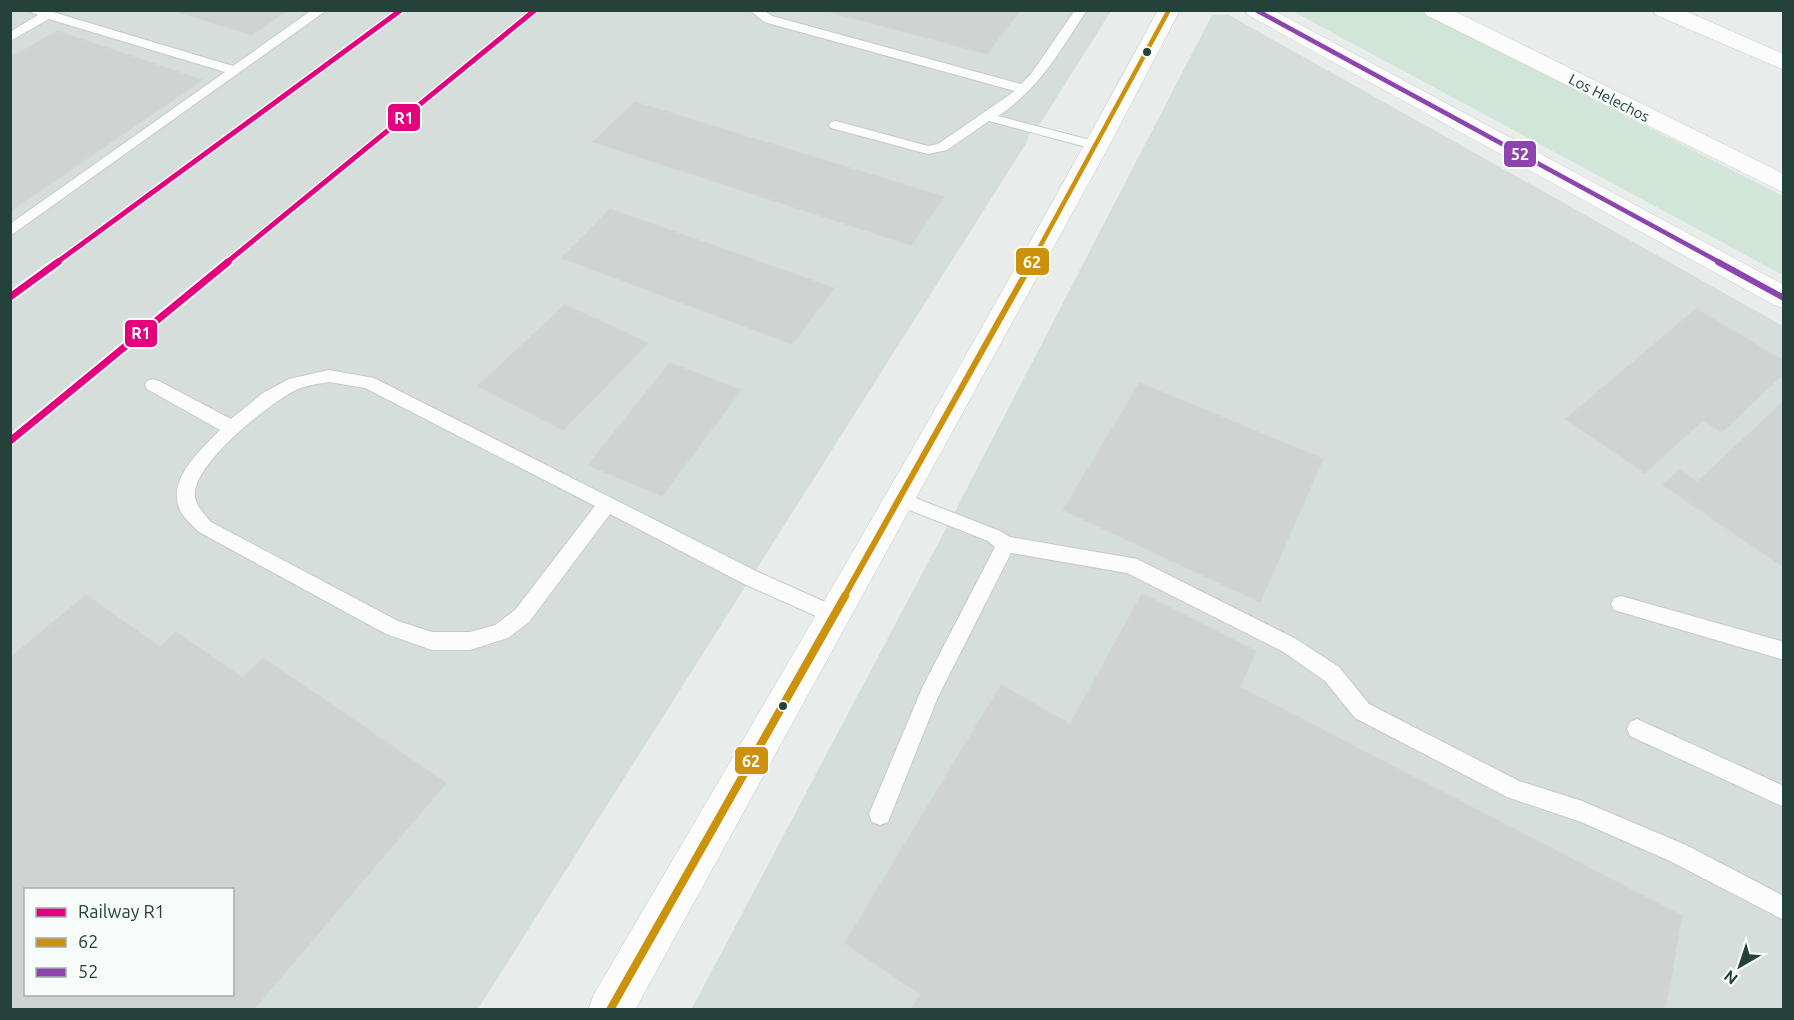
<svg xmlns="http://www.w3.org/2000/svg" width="1794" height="1020" font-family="Ubuntu,sans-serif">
<rect width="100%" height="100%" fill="#e8edeb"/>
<path fill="#d6dedb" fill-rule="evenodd" d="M10,11H1111L1040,124L1029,134L1027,142L478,1009H11ZM26,890H232V994H26Z
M1212,15H1229L1783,326V1009L691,1010L951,519Z"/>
<path fill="#d1e6d8" d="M1292,11H1419L1783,196V275Z"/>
<path fill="#cfd4d2" stroke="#d1d6d4" stroke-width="1.5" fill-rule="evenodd" d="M172,10H288L252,35Z
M823,10H1020L987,54Z
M57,31L202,80L10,211V58Z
M635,102L944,197L911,245L593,142Z
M610,209L834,288L792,344L562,258Z
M565,305L648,343L563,430L478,386Z
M1696,309L1784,361V373L1722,432L1703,420L1645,473L1566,419Z
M670,363L741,390L662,496L588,465Z
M1140,383L1323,459L1260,602L1063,510Z
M1784,401V567L1663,485L1679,470L1697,482Z
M1142,594L1256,651L1240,687L1682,916L1665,1010H911L920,994L845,943L1001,685L1070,724Z
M86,595L160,647L176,632L243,678L263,658L446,783L253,1010H10V658ZM26,890H232V994H26Z"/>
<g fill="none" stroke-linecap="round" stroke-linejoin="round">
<defs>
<path id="lane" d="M26,10H46L233,66L312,10H327L10,236V224L225,72L49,19L10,41V32L38,15Z
M750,10H764L772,16L1021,84L1031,74L1075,10H1087C1059,52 1041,87 998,116L1102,143L1104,146L1097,150L989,121L947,150L928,154L831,128L829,125L831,122L836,121L928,146L938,144L1015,91L764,22Z
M329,370L374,378L758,572L841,609L844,615L841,621L834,624L827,621L744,584L610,514L529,622L508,638L470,650H432L386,634L199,532C193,526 184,518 180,510C166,479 202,449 220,430L147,389L145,385L147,381L153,379L159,381L231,419L263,393L289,379ZM329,382L365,388L595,506L515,610L495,625L470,632H432L398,621L211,522C203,512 193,504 195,491C199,460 270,402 298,389C307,385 319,384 329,382Z
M900,492L1000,531L1010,537L1137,559L1296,639L1339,667L1369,704L1519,781L1582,801L1686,845L1784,896V920L1670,861L1581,822L1507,797L1355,718L1325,681L1282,651L1127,573L1011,553L938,697L888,822L880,825L872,822L869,814L923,686L995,547L988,541L894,504L891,499L894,494Z
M1621,596L1784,642V660L1614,610L1611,604L1614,598Z
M1637,719L1784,786V807L1630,736L1627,729L1630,722Z"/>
<path id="street" d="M1245,10H1273L1784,285V308L1774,305L1248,15Z
M1423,10H1452L1784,174V193L1426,15Z
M1653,10H1683L1784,54V70L1656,15Z"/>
<path id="secondary" d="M1158,10H1180L1109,146L635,1010H588L594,994C785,668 978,343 1158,10Z"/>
</defs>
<use href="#lane" stroke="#c5cac8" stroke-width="2"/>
<use href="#street" stroke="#c5cac8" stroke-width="1"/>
<use href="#secondary" stroke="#c3cbc8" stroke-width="1"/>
<use href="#lane" fill="#fcfcfc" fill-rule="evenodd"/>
<use href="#street" fill="#fcfcfc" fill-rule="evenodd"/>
<use href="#secondary" fill="#fcfcfc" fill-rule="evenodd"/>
<defs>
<path id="rail-far1" d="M56,263L401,10"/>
<path id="rail" d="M10,297L58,262"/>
</defs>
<use href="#rail-far1" stroke="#c9cdcc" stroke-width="4.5"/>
<use href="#rail" stroke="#c9cdcc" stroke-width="7"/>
<use href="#rail-far1" stroke="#f7fbf9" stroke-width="3" stroke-dasharray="10" stroke-linecap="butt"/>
<use href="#rail" stroke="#f7fbf9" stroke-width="4.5" stroke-dasharray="13" stroke-linecap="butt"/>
<defs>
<path id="bus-1-far2" d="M1031,263L1169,10"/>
<path id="bus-1-far1" d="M844,597L1032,262"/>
<path id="bus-1" d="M610,1010L845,596"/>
<path id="bus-2-far1" d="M1256,10L1721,263"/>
<path id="bus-2" d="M1718,262L1784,298"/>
</defs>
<use href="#bus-1-far2" stroke="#f7fbf9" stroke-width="8"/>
<use href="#bus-1-far1" stroke="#f7fbf9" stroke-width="10"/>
<use href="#bus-1" stroke="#f7fbf9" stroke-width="12"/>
<use href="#bus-2-far1" stroke="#f7fbf9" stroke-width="8"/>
<use href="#bus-2" stroke="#f7fbf9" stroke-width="10"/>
<use href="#bus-1-far2" stroke="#cd920c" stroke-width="4.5"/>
<use href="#bus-1-far1" stroke="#cd920c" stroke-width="6"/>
<use href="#bus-1" stroke="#cd920c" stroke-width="8"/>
<use href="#bus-2-far1" stroke="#8e44ad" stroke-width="4.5"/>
<use href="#bus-2" stroke="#8e44ad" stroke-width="6"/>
<defs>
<path id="rail-1-far1" d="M56,263L401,10
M226,263L535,10"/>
<path id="rail-1" d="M10,297L58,262
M10,441L228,262"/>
</defs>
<use href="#rail-1-far1" stroke="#f7fbf9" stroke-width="8"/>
<use href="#rail-1" stroke="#f7fbf9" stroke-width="11"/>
<use href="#rail-1-far1" stroke="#e5007d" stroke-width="5"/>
<use href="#rail-1" stroke="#e5007d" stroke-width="7"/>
</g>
<g fill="#24423a" stroke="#f7fbf9" stroke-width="2">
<circle cx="1147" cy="52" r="5"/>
<circle cx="783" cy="706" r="5"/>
</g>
<g text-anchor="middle" stroke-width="4.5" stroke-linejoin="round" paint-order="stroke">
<g font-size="15" fill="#24423a" stroke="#f7fbf9">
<text transform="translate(1609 98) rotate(27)" y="5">Los Helechos</text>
</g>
</g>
<g stroke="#f7fbf9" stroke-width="2">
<rect x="387" y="103" width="34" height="29" rx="6" fill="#e5007d"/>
<rect x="1503" y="140" width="34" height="28" rx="6" fill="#8e44ad"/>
<rect x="1015" y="247" width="35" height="29" rx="6" fill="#cd920c"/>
<rect x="124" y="319" width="34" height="29" rx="6" fill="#e5007d"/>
<rect x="734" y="746" width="35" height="29" rx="6" fill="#cd920c"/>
</g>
<g font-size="16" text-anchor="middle" font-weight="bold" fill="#fff">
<text x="404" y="124">R1</text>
<text x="1520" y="160">52</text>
<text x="1032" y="268">62</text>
<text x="141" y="339">R1</text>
<text x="751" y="767">62</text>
</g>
<rect width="1794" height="1020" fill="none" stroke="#24423a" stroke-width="24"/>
<rect x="24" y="888" width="210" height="108" fill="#f7fbf9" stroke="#a3b1ad" stroke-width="1.5"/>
<rect x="36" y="908" width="30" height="9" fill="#e5007d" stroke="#a3b1ad" stroke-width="1.5"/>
<text x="78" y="918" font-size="18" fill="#24423a">Railway R1</text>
<rect x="36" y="938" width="30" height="9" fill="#cd920c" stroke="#a3b1ad" stroke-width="1.5"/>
<text x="78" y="948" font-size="18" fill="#24423a">62</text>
<rect x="36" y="968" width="30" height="9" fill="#8e44ad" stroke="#a3b1ad" stroke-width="1.5"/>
<text x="78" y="978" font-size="18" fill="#24423a">52</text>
<g transform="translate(1740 966) rotate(219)" stroke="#f7fbf9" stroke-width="4.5" paint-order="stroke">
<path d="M0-4.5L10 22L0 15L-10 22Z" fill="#24423a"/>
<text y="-9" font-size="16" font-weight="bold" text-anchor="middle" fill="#24423a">N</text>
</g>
</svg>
